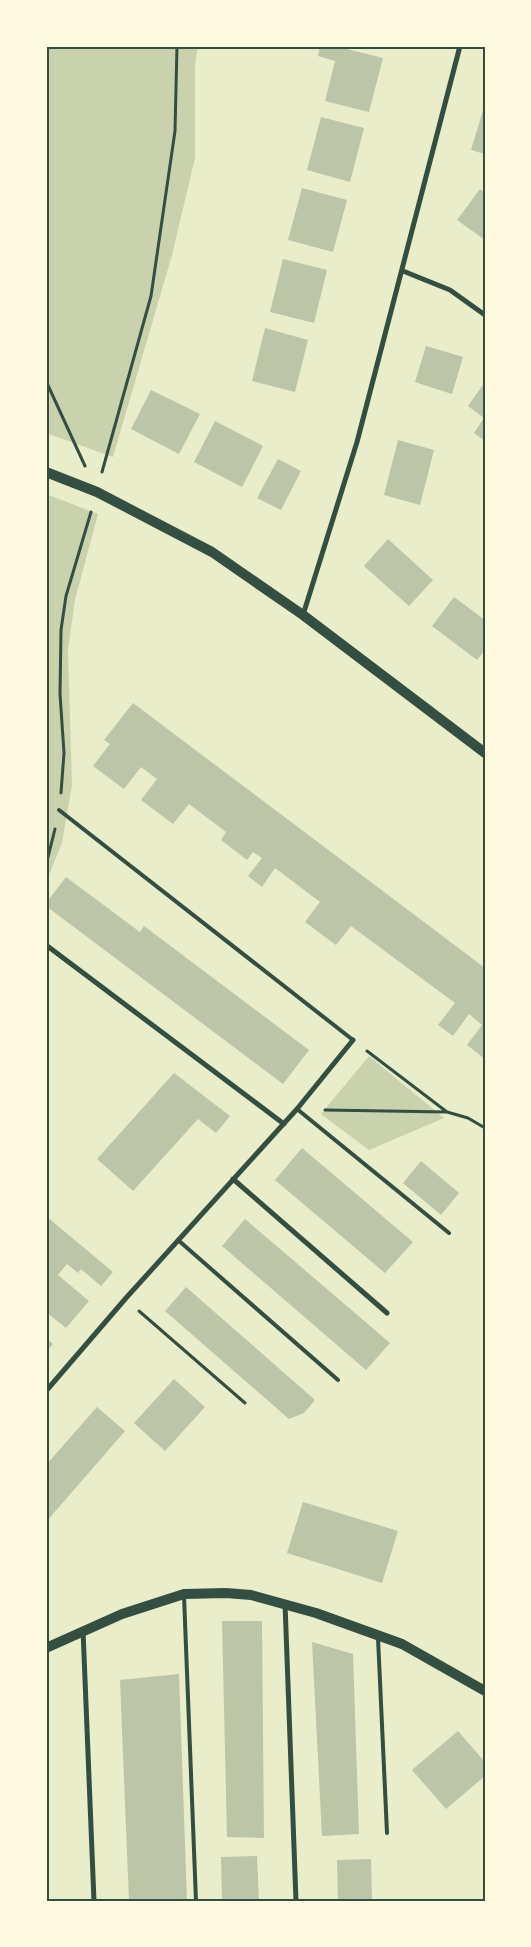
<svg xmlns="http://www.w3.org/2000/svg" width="531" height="1947" font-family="'Fira Sans Condensed',sans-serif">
<rect width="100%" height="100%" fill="#e9edc9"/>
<path fill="#cad2ad" d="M46,46H198L195,65V158L172,255L113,457L46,433Z
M46,494L98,514L75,600L68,650L72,785L62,843L46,882Z
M369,1056L444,1118L369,1150L321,1114Z"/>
<path fill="#bcc5a7" d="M320,46H343V48L383,58L369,112L325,101L335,61L318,56Z
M484,107H485V154L471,150Z
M321,117L364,128L350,182L307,170Z
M302,188L347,200L333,252L288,240Z
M480,189L485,193V240L457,220Z
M283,259L327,270L314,323L270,312Z
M265,328L308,340L295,392L252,381Z
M426,346L463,357L452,394L415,382Z
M485,382V441L474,433L484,418L468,406Z
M151,390L200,414L179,454L131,429Z
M215,421L263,446L242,487L194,462Z
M398,440L434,450L420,505L384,495Z
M278,459L301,471L281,510L257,498Z
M388,539L433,580L409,606L364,566Z
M454,597L485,620V650L477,660L432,626Z
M133,703L485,968V1059L467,1045L482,1025L469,1014L453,1036L438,1025L455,1003L351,926L336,945L305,922L320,902L275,868L262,887L248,876L262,858L253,852L247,860L221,840L226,832L189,804L173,824L141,800L157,779L141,767L124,789L93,766L110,744L104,740Z
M66,877L140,932L144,926L309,1050L283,1084L46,906V903Z
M174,1073L230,1116L216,1133L198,1119L133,1191L97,1159Z
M302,1148L413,1242L385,1273L275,1180Z
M421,1161L459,1193L441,1215L403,1183Z
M46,1216L113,1272L101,1286L81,1269L78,1273L67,1264L58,1275L89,1301L66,1328L46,1312Z
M245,1219L390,1343L366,1370L222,1246Z
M186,1287L315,1400L304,1413L289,1419L165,1311Z
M46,1338L53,1344L46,1352Z
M174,1379L205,1407L165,1451L134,1423Z
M97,1407L125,1431L46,1522V1465Z
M303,1502L398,1531L382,1583L287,1553Z
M222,1621H262L264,1838L227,1837Z
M312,1642L353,1654L359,1834L322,1836Z
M179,1674L187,1901H129L120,1680Z
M458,1731L485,1762V1776L446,1809L412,1770Z
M257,1856L259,1901H222L221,1857Z
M371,1859L372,1901H338L337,1860Z
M46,1877H48L49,1901H46Z"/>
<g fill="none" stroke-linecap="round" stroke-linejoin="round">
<path stroke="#344e41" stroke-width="3" d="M46,381L85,466
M102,472L151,296L175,131L177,46
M61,793L64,753L60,694L61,630L66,596L91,512
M46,865L55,829
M367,1051L447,1112L468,1118L485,1128
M325,1110L447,1112
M139,1311L245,1403"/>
<path stroke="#344e41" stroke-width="4" d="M59,810L353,1040
M297,1109L449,1233
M178,1240L338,1380
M184,1596L196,1901
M378,1638L387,1833"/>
<path stroke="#344e41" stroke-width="5" d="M403,271L450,290L485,315
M303,615L357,442L460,46
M46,945L284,1124
M233,1179L387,1313
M46,1391L126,1298L297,1109L353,1040
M285,1603L296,1901
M83,1630L94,1901"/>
<path stroke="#344e41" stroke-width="10" d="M46,472L97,492L212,552L303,615L485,753
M46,1648L122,1614L184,1594L226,1593L251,1595L316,1613L402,1644L485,1691"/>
</g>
<rect width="531" height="1947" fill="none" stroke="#fefae0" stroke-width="95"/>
<rect x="48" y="48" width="436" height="1852" fill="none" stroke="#344e41" stroke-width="2"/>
</svg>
